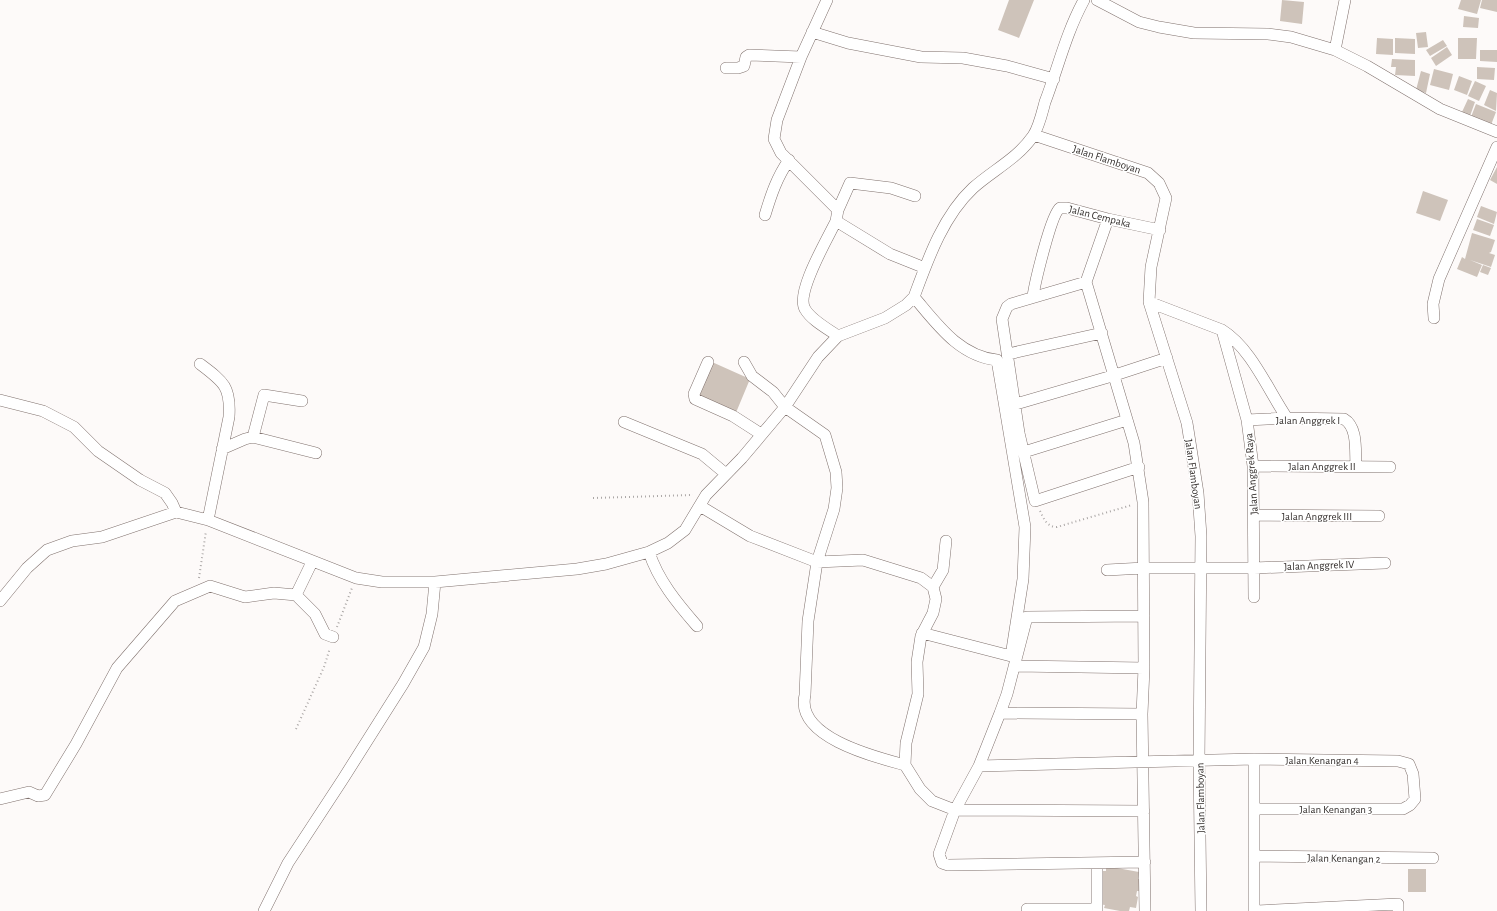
<svg xmlns="http://www.w3.org/2000/svg" width="1497" height="911" font-family="'Alegreya Sans',sans-serif">
<rect width="100%" height="100%" fill="#fdfaf9"/>
<path fill="#cec3ba" d="M1009,0H1034L1019,38L998,30Z
M1282,0L1304,2L1302,24L1280,21Z
M1461,0H1481L1477,14L1458,9Z
M1482,0H1497V12L1480,8Z
M1464,16L1479,18L1478,28L1463,27Z
M1426,32L1428,47L1418,48L1416,33Z
M1377,38L1393,39V55L1376,54Z
M1395,38L1415,39V54L1395,53Z
M1458,38H1477L1476,59H1458Z
M1443,40L1447,46L1430,56L1426,50Z
M1447,47L1452,55L1436,66L1431,58Z
M1480,50H1497V62L1480,61Z
M1392,59L1415,60V76L1395,75L1396,67H1391Z
M1477,67L1495,68L1494,80L1477,79Z
M1434,69L1453,74L1449,90L1430,85Z
M1421,71L1430,74L1426,93L1416,90Z
M1459,76L1472,81L1467,95L1454,90Z
M1475,81L1486,86L1479,101L1468,96Z
M1490,90L1497,93L1496,111L1484,105Z
M1468,99L1475,102L1470,116L1462,112Z
M1476,104L1496,112L1491,125L1471,117Z
M1497,167V184L1490,180Z
M1423,191L1448,200L1440,221L1416,213Z
M1481,206L1497,212L1494,224L1477,217Z
M1477,219L1494,225L1490,236L1473,230Z
M1472,233L1495,240L1491,252L1489,253L1495,255L1491,267L1470,260L1482,265L1477,277L1457,269L1462,257L1465,259Z
M1483,265L1491,268L1488,275L1480,272Z
M712,362L750,379L735,415L697,398Z
M1106,866L1139,872L1138,879H1141L1139,891H1137L1136,896L1138,897L1136,908L1130,907L1129,911H1120L1104,908L1105,905L1097,904L1102,871H1106Z
M1408,869H1426V892H1408Z"/>
<g fill="none" stroke-linecap="round" stroke-linejoin="round">
<defs>
<path id="street" d="M827,0L801,57L777,120L774,139L781,153L838,210L836,221C828,238 795,293 805,309C811,320 828,329 838,336
M1097,0L1139,22L1159,27L1194,33L1268,34L1291,37L1335,50L1367,66L1440,109L1497,132
M812,32L848,43L921,57L963,58L1007,66L1054,79
M1335,50L1345,0
M726,68H738L744,66L746,57L749,55L801,57
M1034,135L1148,173L1159,183L1166,198L1151,267L1149,302L1187,423L1198,493L1201,536L1199,761L1201,911
M838,210L850,183L891,188L915,196
M765,215C771,195 777,177 789,160
M1108,219L1086,282L1134,443L1143,502L1144,668L1142,714L1145,911
M836,221L890,254L925,268
M1086,282L1011,304L1007,307L1002,319L1019,433L1035,501L1139,467
M1033,296C1035,283 1051,214 1060,208H1067L1108,219L1160,230
M914,297C937,324 959,356 997,360L1025,527L1023,579L1011,656L922,633
M1149,302L1222,330C1251,348 1268,390 1287,418
M1434,318L1433,304L1439,279L1497,147
M1222,330L1247,420L1253,466L1254,597
M1008,354L1102,333
M708,362L694,394L695,399L733,416L761,434
M744,362L752,376L773,392L785,407L825,435L836,472L837,488L834,509L817,562L808,621L805,695C795,737 875,757 905,765
M200,364C224,382 231,387 229,417L208,520
M0,400L43,411L74,427L98,451L140,480L165,493L172,503L176,512
M1016,404L1112,376L1167,358
M1247,420L1287,418L1344,419C1358,427 1355,451 1356,465
M624,422L702,454L726,474
M253,437L264,395L302,401
M222,449L245,439L253,437L316,453
M1024,452L1127,420
M1253,466L1390,467
M700,506L750,536L817,562L863,560L921,578L933,587L936,599L933,613L921,636L917,662L918,694L906,743L905,765L920,789L932,801L955,810L939,854L942,863L948,865L1145,862
M1254,515L1379,516
M649,552C658,580 677,603 697,626
M312,562L296,595L315,614L325,634L333,637
M1107,570L1144,568H1254L1385,563
M933,587L943,570L946,541
M0,601L27,568L47,550L72,541L102,537L176,512L208,520L356,578L382,582H435L577,569L606,564L649,552L668,543L685,530L706,495L742,458L785,407L818,357L838,336L885,318L906,305L914,297C928,259 943,216 973,188C993,170 1017,159 1033,136C1039,127 1042,113 1045,102C1058,68 1066,33 1084,0
M1014,666L1144,668
M1000,713L979,766L1254,759L1398,761L1409,764L1413,774L1415,799L1410,805L1403,809H1254
M1142,714L1000,713L1007,694L1027,617L1144,616
M979,766L955,810L1144,811
M0,799L29,792L38,796L45,795L76,744L117,668L175,601L210,586L245,597L274,593L296,595
M1254,856L1433,858
M1097,863V911
M1027,909H1097
M264,911L288,863L343,779L403,684L424,647L432,614L435,582
M1254,911V759
M1257,911L1398,904V911"/>
</defs>
<use href="#street" stroke="#80726e" stroke-width="12"/>
<path stroke="#aba7a6" stroke-width="2" stroke-dasharray="1 3" stroke-linecap="butt" d="M593,498L693,495
M1040,511C1044,519 1047,527 1057,527L1132,505
M199,578L206,531
M337,627L352,588
M296,729L324,667L330,648"/>
<use href="#street" stroke="#fff" stroke-width="11"/>
</g>
<g text-anchor="middle" stroke-width="3" stroke-linejoin="round" paint-order="stroke">
<g font-size="11" fill="#342f2d" stroke="#fff">
<text transform="translate(1107 159) rotate(18)" y="4">Jalan Flamboyan</text>
<text transform="translate(1100 216) rotate(14)" y="4">Jalan Cempaka</text>
<text x="1308" y="424">Jalan Anggrek I</text>
<text x="1322" y="470">Jalan Anggrek II</text>
<text transform="translate(1194 474) rotate(82)" y="4">Jalan Flamboyan</text>
<text transform="translate(1251 474) rotate(-94)" y="4">Jalan Anggrek Raya</text>
<text x="1317" y="520">Jalan Anggrek III</text>
<text transform="translate(1319 565) rotate(-2)" y="4">Jalan Anggrek IV</text>
<text x="1322" y="764">Jalan Kenangan 4</text>
<text transform="translate(1200 798) rotate(-91)" y="4">Jalan Flamboyan</text>
<text x="1336" y="813">Jalan Kenangan 3</text>
<text transform="translate(1344 858) rotate(1)" y="4">Jalan Kenangan 2</text>
</g>
</g>
</svg>
